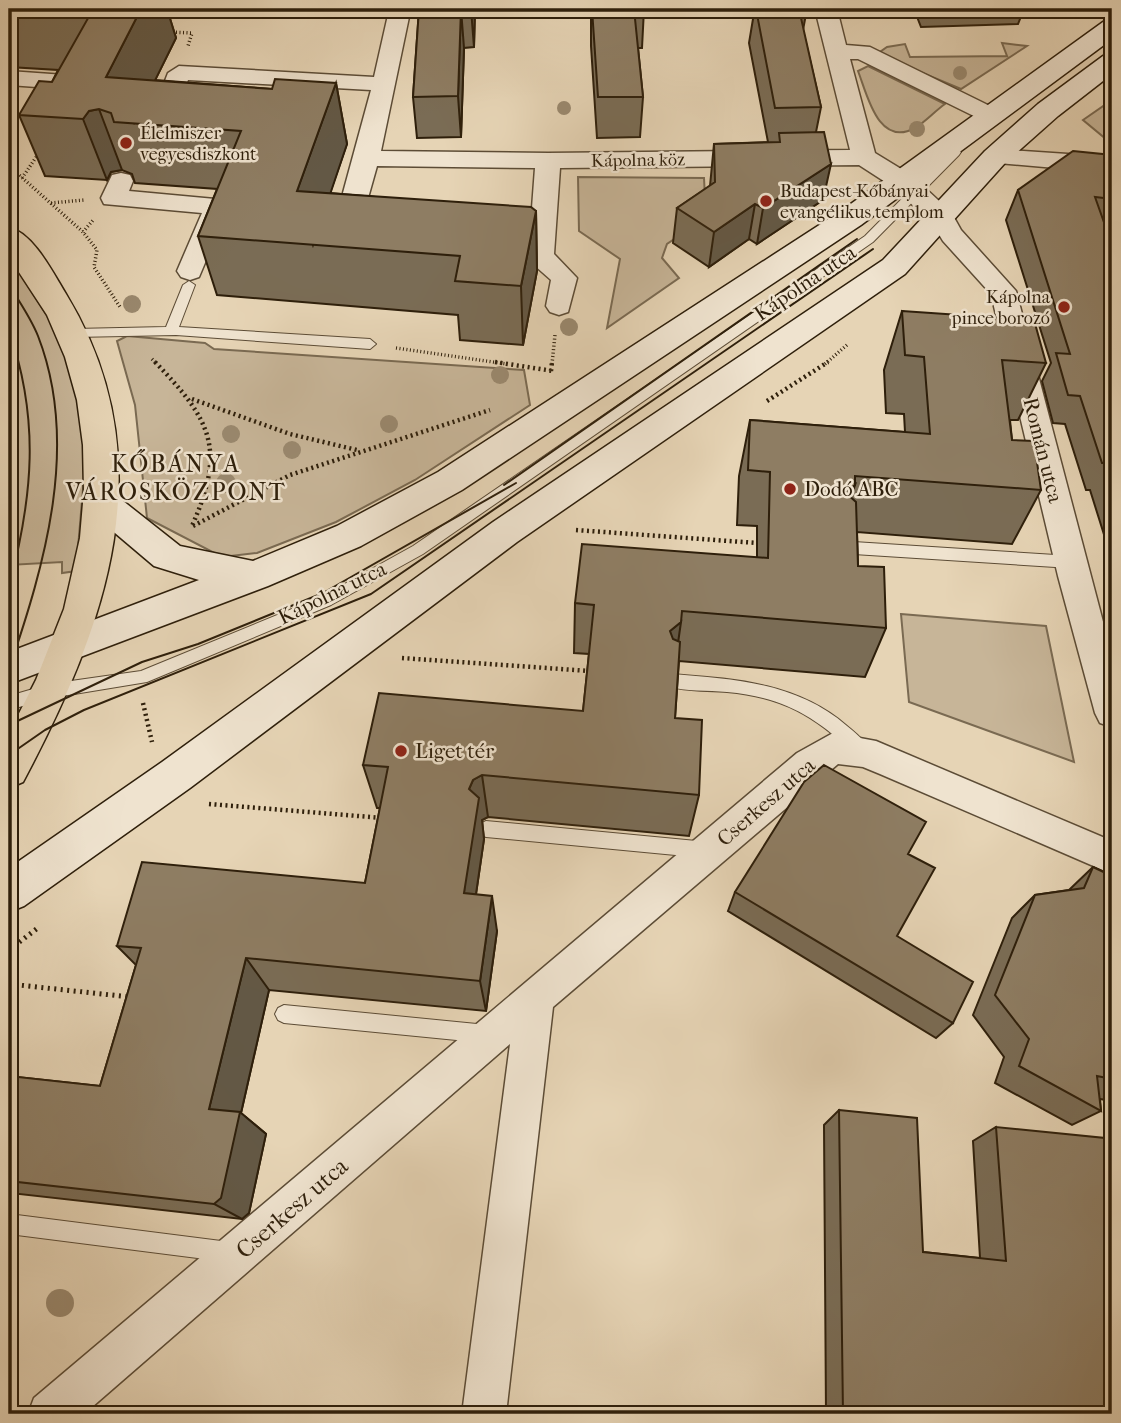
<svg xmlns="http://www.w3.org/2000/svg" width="1121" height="1423" font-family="'IM FELL French Canon',serif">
<rect width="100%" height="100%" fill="#e6d4b5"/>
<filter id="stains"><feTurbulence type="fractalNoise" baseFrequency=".00286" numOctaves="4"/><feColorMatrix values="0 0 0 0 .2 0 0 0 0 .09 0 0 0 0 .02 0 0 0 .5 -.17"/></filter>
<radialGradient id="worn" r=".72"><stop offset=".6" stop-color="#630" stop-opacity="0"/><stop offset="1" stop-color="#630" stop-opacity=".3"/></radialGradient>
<path fill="#c7b598" stroke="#7a6a52" stroke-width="2" d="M1002,43L1027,46L961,89L877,54L887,47L905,44L910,57L1007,56Z
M868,66L945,104C935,111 925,122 915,128C878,148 867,94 858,71Z
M1112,100V144L1083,120Z
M578,177L704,178L706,218L667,244L662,258L679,278L607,328L620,259L579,231Z
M9,256L65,344L87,442L76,571L62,573V562L9,565Z
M127,336L205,343L214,349L524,370L530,405L415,480L336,522L257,553L222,557L147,518L135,405L117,341Z
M901,614L1046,626L1074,762L909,702Z"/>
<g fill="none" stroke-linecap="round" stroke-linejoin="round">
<defs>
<path id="lane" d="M955,148L961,152L959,155L873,242L423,554L331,605L147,682L50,698L9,710V696L50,684L141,671L321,597L413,546L865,236L951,149Z
M189,281L195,285L179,327L370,339L376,344L370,349L176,335L74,337L68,333L74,329L166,327L183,285Z
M838,541L1071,556L1078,562L1071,568L838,553L831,547Z
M673,674C735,679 798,683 847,726C854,732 865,740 869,749L867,754L861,756L855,754C815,716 783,697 727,692C708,690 685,692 668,686L665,681L668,676Z
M486,821L707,842L713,844L715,850L713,856L707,858L486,837L480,834L478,829L480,824Z
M284,1005L487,1025L493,1028L496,1034L493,1040L487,1043L284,1023L278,1020L275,1014L278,1008Z
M9,1214L229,1242L236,1245L239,1252L236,1259L229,1262L9,1234Z"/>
<path id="street" d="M393,9H417L409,17L381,151L548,153L850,150L815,9H837L846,45L870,47L1000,111L1004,116L1000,121H984L858,59H850L875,153L911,175L951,212L961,230L1016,291L1112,656V727L1100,723L1095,713L1058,576L991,294L943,241L932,223L893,187L859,165L560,168L554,254L577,278L568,312L559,315L550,312L546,306L551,280L534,265L483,260L479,254L483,248L492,245L529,248L535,168L377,166L357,237L353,243L344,245L335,243L331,237L371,90L188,80L169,127H153L149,122L168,73L179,66L374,77L388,15Z
M9,71L79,76L90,83L78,104H62L58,99L64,89L9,85Z
M995,149L1112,157V173L986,162L983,157L986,152Z
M121,173L130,175L133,181L129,191L226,200L229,206L199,277L190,280L181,277L177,271L202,213L104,204L101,198L112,175Z
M833,733L876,741L1112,841V874L880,774L863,767L838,764L553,1007L506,1414H462L510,1044L84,1414H28L34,1398L797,753Z"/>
<path id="secondary" d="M1112,19V39L861,225L462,490L361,546L268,586L9,684V652L199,580L154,566L89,511L84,502L89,493L101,489L113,493L180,546L253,561L337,526L438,472L841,211L1103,22Z
M1112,54V74L1058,116L1005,163L905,274L517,542L190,788L24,906L9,912V868L162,762L493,522L883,260L985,151L1038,104L1103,56Z"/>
<path id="primary" d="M9,227C34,234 53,273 66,294C167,460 106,626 23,782L9,788V733L36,680L64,609L80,538L84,491L83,445L77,400L65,357L47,315L9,257Z"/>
</defs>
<use href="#lane" stroke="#5c4c36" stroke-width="2"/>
<use href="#street" stroke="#5c4c36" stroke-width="3"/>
<use href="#secondary" stroke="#2e1f0b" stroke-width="3"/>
<use href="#primary" stroke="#2e1f0b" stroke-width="3"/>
<path stroke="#2e1f0b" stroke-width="3.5" stroke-dasharray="1 2.5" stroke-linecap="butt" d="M169,32L192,33L188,46
M9,166L83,232L97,250L94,267L120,307
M22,178L39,153
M51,203L84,200
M83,232L94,219
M396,348L507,364
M152,359L157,364
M552,364L555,335
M825,364L848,344"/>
<path stroke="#2e1f0b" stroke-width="4.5" stroke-dasharray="2 3.5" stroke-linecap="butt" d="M155,362C212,421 226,449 192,526
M495,362L553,371
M551,371L552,362
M192,399L290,434L357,450
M767,401L828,362
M193,526L290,475L490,410
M576,530L757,543
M402,658L590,671
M143,703L152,742
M209,804L383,818"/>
<path stroke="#2e1f0b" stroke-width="5" stroke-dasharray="2 4.5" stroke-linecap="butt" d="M9,950L39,927
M9,984L130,997"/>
<use href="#lane" fill="#efe3cf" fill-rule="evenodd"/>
<use href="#street" fill="#efe3cf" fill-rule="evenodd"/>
<use href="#secondary" fill="#efe3cf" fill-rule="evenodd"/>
<use href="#primary" fill="#e6d4b5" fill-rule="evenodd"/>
<path stroke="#2e1f0b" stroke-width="2" d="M9,285C19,301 31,318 38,336C80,444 45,564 9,669
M9,330C40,420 33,496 9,587
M504,485L857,239
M9,725L142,662L198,644L323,593L516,483
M9,755L45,730L84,710L371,594L873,249"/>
</g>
<g fill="#9a896f">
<circle cx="960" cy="73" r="7"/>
<circle cx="564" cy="108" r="7"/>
<circle cx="917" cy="129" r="8"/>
<circle cx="132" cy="304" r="9"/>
<circle cx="569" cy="327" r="9"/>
<circle cx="500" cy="375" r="9"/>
<circle cx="389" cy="424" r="9"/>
<circle cx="231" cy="434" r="9"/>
<circle cx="292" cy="450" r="9"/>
<circle cx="226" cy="483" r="10"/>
<circle cx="60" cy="1303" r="14"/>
</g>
<path fill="#7a6c55" stroke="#2e1f0b" stroke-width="2" d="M9,9H167L176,38L155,80L272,89L336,83L347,144L330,193L536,211L537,271L523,345L460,340L458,315L217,295L198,236L217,189L135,183L132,174L122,170L111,172L107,180L45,176L19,115L52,82L58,70L9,67Z
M419,9H475L474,47L464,48L461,137L417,138L413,97Z
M591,9H644L642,48H638L643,97L640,137L597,138L591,46Z
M751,9H807L803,30L821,107L816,132L823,200L757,244L749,239L709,267L673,243L677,208L710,186L714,144L768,142L749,43L753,19Z
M914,9H1047L1046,13L1022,14L1018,24L921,27Z
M1112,155V229H1106L1112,245V560L1090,490H1086L1065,424L1053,423L1042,381L1051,363L1006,220L1018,190Z
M902,311L1046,363L1018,420H1010L1012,440L1041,490L1012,544L857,532L858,566L886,628L865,677L679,661L675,718L699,795L689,836L488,817L482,820L484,839L476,894L497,931L486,1011L269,990L241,1113L266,1134L249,1213L242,1219L11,1193L9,1200V1076L100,1086L136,965L117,946L365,883L380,808H377L363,765L583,711L589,654L574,653L575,603L757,558V526L737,525L739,476L750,420L905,432L904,414L886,413L884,370Z
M908,854L897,936L953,1023L936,1038L728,911L735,892Z
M1093,867L1112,876V1101L1100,1099L1101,1111L1072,1125L995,1083L1004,1057L973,1015L1012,918L1035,895L1069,890Z
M839,1110L923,1252L980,1258L973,1141L996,1127L1112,1414H826L824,1125Z"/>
<path fill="#635845" stroke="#2e1f0b" stroke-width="2" d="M141,9H167L176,38L134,123L106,77Z
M461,9L464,48L461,137L458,96Z
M471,9H475L474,47Z
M336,83L347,144L313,245L297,191Z
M99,109L122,170L111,172L107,180L83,119L89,111Z
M831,164L823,200L757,244L763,208Z
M755,204L749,239L709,267L714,232Z
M536,211L537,271L523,345L521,286Z
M855,485L837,539L846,493Z
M681,622L674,671L670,631Z
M482,775L488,817L482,820L484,839L471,928L464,893L469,789L473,780Z
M492,896L497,931L486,1011L480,981Z
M246,958L269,990L241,1113L266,1134L249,1213L242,1219L214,1204L209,1109Z"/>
<path fill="#8e7d63" stroke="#2e1f0b" stroke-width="2" d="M36,9H141L106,77L272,89L275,79L336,83L297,191L531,207L536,211L521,286L455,281L460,256L198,236L241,131L114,122L111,113L99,109L89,111L83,119L19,115L39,81L52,82L91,13Z
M419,9H461L458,96L413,97Z
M592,9H634L643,97H598Z
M756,9H799L821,107L775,108Z
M921,9H1021L1022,12L924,16Z
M824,132L831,164L763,208L755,204L714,232L677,208L715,182L714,144L780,142L779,133Z
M1073,151L1112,155V199L1095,197L1112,245V482L1106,463H1102L1080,396L1068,395L1056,353L1070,354L1018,190Z
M902,311L1034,320L1046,363L1002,360L1012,440L1034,441L1041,490L855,476V485L846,493L856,502L858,566L884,567L886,628L682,611L681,622L670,631L673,639L680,642L675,718L702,720L699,795L482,775L473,780L469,789L479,798L464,893L492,896L480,981L246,958L209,1109L240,1112L221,1198L214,1204L9,1181V1076L100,1086L141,948L117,946L142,862L365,883L388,767L363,765L379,693L583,711L594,605L575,603L582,544L768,558L770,472L748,470L750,420L930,434L924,357L905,355Z
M824,765L926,822L908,854L935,868L897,936L973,982L953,1023L735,892L804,782Z
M1093,867L1112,876V1079L1097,1076L1101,1111L1019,1066L1029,1039L995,995L1035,895L1084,888Z
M839,1110L917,1118L923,1252L1006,1261L996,1127L1105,1138L1112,1201V1414H843Z"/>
<g fill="#8f2418" stroke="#efe3cf" stroke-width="2.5">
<circle cx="126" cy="143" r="7"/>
<circle cx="766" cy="201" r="7"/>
<circle cx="1064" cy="307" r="7"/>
<circle cx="790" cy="489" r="7"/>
<circle cx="401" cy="751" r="7"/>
</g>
<g text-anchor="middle" stroke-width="5" stroke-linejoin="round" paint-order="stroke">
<g font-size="18" fill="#2e1f0b" stroke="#efe3cf" text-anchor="start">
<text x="140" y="139">Élelmiszer<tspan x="140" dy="21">vegyesdiszkont</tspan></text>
<text x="780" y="197">Budapest-Kőbányai<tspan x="780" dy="21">evangélikus templom</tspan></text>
<text x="1050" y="303" text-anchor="end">Kápolna<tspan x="1050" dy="21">pince borozó</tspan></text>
</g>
<g font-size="18" fill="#2e1f0b" stroke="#efe3cf">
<text transform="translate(638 160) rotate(-1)" y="6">Kápolna köz</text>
</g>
<g font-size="21" fill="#2e1f0b" stroke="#efe3cf">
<text transform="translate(805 283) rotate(-34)" y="7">Kápolna utca</text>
<text transform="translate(1043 450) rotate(76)" y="7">Román utca</text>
<text transform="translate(332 593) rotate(-26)" y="7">Kápolna utca</text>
<text transform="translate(766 802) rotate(-41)" y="7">Cserkesz utca</text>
</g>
<g font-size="21" fill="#2e1f0b" stroke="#efe3cf" text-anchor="start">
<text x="804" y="496">Dodó ABC</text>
<text x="415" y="758">Liget tér</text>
</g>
<g font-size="24" letter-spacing="2" fill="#2e1f0b" stroke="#efe3cf">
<text x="176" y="472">KŐBÁNYA<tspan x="176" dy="28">VÁROSKÖZPONT</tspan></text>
</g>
<g font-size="24" fill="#2e1f0b" stroke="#efe3cf">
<text transform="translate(292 1208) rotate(-41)" y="8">Cserkesz utca</text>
</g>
</g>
<rect width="1121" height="1423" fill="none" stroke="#e6d4b5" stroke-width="35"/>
<rect x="10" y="10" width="1100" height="1402" fill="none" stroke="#2e1f0b" stroke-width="3.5"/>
<rect x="18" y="18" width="1086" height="1388" fill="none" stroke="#2e1f0b" stroke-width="2"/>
<rect width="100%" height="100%" filter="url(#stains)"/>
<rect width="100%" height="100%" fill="url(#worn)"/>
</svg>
